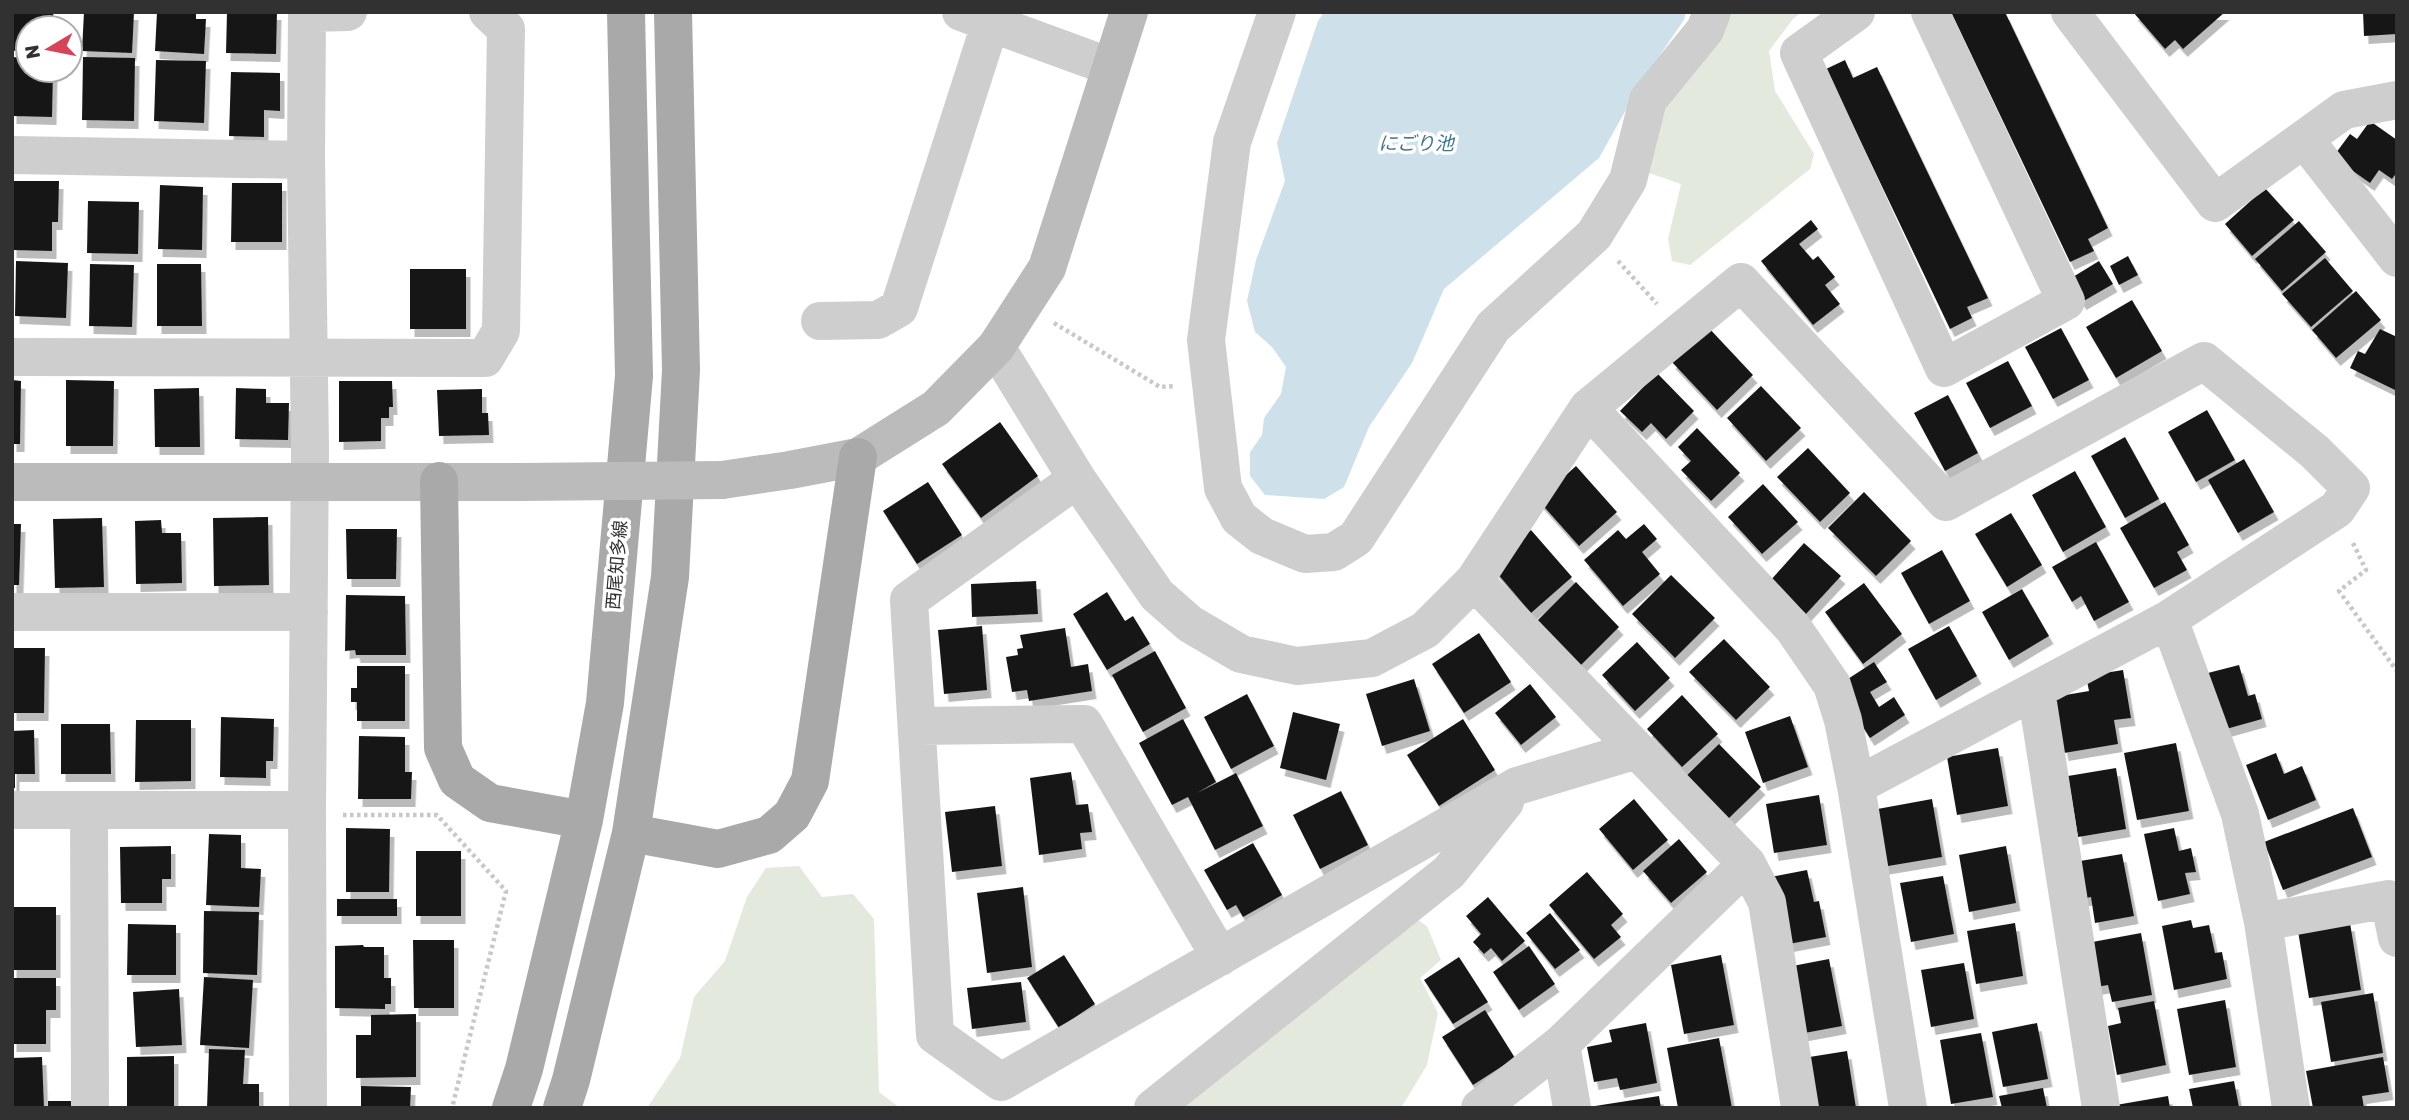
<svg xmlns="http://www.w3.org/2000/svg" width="2409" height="1120" font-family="Rubik,'Noto Sans JP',sans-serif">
<defs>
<filter id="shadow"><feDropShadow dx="4.5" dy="8" stdDeviation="0" flood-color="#0004"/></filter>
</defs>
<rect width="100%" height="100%" fill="#fff"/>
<path fill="#e4e9dd" d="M1718,12H1802L1793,19L1769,51L1775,91L1814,154L1810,169L1690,265L1672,261L1668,239L1681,184L1649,173V138Z
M799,866L822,897L853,894L874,919L879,1092L900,1108H647L680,1058L694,997L725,961L747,897L766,868Z
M1410,915L1427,926L1441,960L1420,978L1438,1013L1427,1065L1401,1108H1173Z"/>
<path fill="#cee1ea" d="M1324,12H1686L1684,20L1642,81L1599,158L1444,289L1412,363L1369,427L1344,487L1324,499L1265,495L1250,476V452L1262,435L1264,418L1281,394L1286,367L1272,347L1255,332L1247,301L1256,260L1285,181L1277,143L1318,21Z"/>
<path fill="#181818" filter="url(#shadow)" d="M12,12H53L54,28H28V50L12,51Z
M84,12H134L132,53L82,51Z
M157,12H196V19H206L204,54L155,51Z
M227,12H277L276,54L226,53Z
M1951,12H2005L2108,228L2088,239L2094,251L2070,262Z
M2133,12H2225L2183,49L2175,40L2165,49Z
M2363,12H2397V34L2364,36Z
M12,57L28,58V70H53L52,117L12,116Z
M83,57L135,58L134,121L82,120Z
M156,60L206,61L204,123L154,121Z
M1845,60L1853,78L1877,67L1988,298L1967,307L1972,318L1950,329L1826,69Z
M231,72L280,73V111L264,110V137L229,136Z
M2370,121L2397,140V172L2392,179L2379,170L2370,183L2333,157L2350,134L2357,139Z
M12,181H59L58,222H52V251L12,250Z
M232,183H282V242H231Z
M160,185L203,187L202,250L158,249Z
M2265,188L2294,220L2252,256L2225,224Z
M88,201L139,202L138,254L87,253Z
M1811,220L1818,229L1799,244L1813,260L1818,256L1835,277L1825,285L1840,304L1813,325L1761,261Z
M2299,221L2326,252L2282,291L2255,259Z
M2128,256L2138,275L2119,285L2110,266Z
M2325,258L2353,291L2311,327L2282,294Z
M16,261L68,263L66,318L15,316Z
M2099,261L2113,284L2082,302L2068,280Z
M90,264L134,265L132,327L89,326Z
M157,264H201L202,326H157Z
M410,269H466V329H410Z
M2356,291L2381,320L2336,358L2312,330Z
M2132,300L2162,351L2116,378L2086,327Z
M1707,326L1753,375L1717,410L1671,361Z
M2061,328L2089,380L2053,399L2025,347Z
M2380,329L2397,337V391L2350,368L2358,351L2365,354Z
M2008,361L2032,406L1990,428L1966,383Z
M1657,373L1694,411L1666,439L1651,423L1642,432L1620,411Z
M12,380L21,381L20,444H12Z
M66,380L114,381L113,446H66Z
M339,381H392L393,407H389V418H381V441L339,442Z
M1761,386L1801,428L1766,461L1727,418Z
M199,388L200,447H155L154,389Z
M236,388L266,389V403H289L288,440L235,439Z
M482,389V413H488L489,435L439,436L437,390Z
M1948,395L1978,453L1945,471L1914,413Z
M2207,410L2235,460L2196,482L2168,432Z
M1000,422L1038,476L981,518L942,464Z
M1697,428L1740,473L1711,501L1681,470L1691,461L1678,447Z
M2125,437L2159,499L2125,518L2091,456Z
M1808,448L1850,493L1820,522L1777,477Z
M2244,459L2274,512L2238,533L2208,480Z
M1576,466L1617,512L1579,546L1538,500Z
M2075,471L2106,527L2063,552L2032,495Z
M928,482L962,535L917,564L883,511Z
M1763,484L1798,522L1762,554L1728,517Z
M1864,492L1911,541L1876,576L1828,528Z
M2165,502L2189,545L2177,552L2187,570L2154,588L2120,528Z
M2011,513L2042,565L2007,587L1975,534Z
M268,517L269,585L214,586L213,518Z
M102,518L104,587L55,588L53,519Z
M161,520L162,533H181L182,583L136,584L135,521Z
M12,524H21L19,585H12Z
M1644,524L1657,539L1642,552L1660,574L1623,606L1584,560L1618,530L1626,539Z
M346,529H397L396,579H347Z
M1531,530L1572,577L1531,613L1491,566Z
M2096,542L2129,602L2094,621L2081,596L2072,602L2052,567Z
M1804,543L1841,576L1806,614L1770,581Z
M1942,550L1970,601L1929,624L1901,573Z
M1671,575L1715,618L1675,658L1632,614Z
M1036,581L1038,614L972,617L971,584Z
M1576,582L1619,627L1580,666L1537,621Z
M1864,583L1902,634L1863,664L1825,612Z
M2022,589L2049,636L2009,660L1982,612Z
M1107,592L1125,621L1133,616L1150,644L1107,670L1073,614Z
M346,595L405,596L406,655H356L355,650L345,651Z
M982,626L987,690L944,694L938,630Z
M1949,626L1977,676L1936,700L1908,649Z
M1065,628L1071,667L1088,664L1092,691L1029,701L1027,690L1012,692L1006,657L1018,655L1017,649L1023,648L1020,635Z
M1479,633L1511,682L1464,713L1432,664Z
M1724,639L1770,687L1736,720L1689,672Z
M1637,642L1670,678L1635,711L1602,675Z
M12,648H45L44,713H12Z
M1155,651L1186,708L1143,732L1112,675Z
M1874,662L1887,682L1870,692L1879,707L1894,697L1905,715L1870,738L1837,686Z
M2239,665L2248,696L2255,694L2262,719L2219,731L2204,674Z
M357,666H405V721H357V702H351V688H357Z
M2123,670L2131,718L2114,720L2118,744L2064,753L2054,697L2089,691L2086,676Z
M1414,679L1430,731L1382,746L1366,694Z
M1530,684L1556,717L1521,745L1495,713Z
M1247,694L1274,746L1231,769L1204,717Z
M1682,695L1718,734L1682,767L1647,729Z
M1293,712L1340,724L1326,780L1280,768Z
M1790,716L1808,767L1763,783L1745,732Z
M221,717L274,719L273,761H266V778L220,777Z
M1183,719L1216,782L1197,793L1236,773L1263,826L1215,850L1188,797L1172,805L1139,743Z
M1463,719L1495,770L1439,806L1407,755Z
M136,720H191V781L135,782Z
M61,724H110L111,774H61Z
M34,730L35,774H15V788H12V731Z
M359,736L405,737V772H412L411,799H358Z
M2176,743L2189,811L2137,820L2124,753Z
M1719,744L1761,787L1727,820L1685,777Z
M1998,748L2008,806L1957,815L1947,757Z
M2276,753L2284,774L2302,766L2316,800L2268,820L2246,765Z
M2116,768L2126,829L2078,837L2068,776Z
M1071,772L1076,805L1088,804L1092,832L1080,833L1082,849L1039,855L1030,778Z
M1341,791L1368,845L1320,869L1293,815Z
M1819,795L1827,845L1774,853L1766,804Z
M1634,799L1668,840L1633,870L1599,829Z
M1932,799L1942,857L1882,867L1872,810Z
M995,806L1002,866L952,872L945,812Z
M2353,808L2372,857L2283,890L2264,842Z
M346,828L390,829L389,892H346Z
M2174,828L2179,851L2191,848L2196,872L2185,873L2190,894L2158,901L2144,834Z
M209,834L241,835V868L261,869L259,907L206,905Z
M1679,839L1707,872L1671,903L1643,871Z
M1253,843L1282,895L1243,917L1236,905L1227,910L1204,870Z
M171,846V879H162V903H121L120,847Z
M2006,846L2016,903L1969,912L1959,855Z
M416,851H461V916H416Z
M2122,854L2134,916L2095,923L2091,897L2081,899L2074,862Z
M1807,870L1814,902L1819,901L1826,937L1778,946L1765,878Z
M1587,872L1623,914L1611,925L1621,937L1594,959L1549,905Z
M1943,876L1954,934L1911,942L1900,883Z
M1023,887L1032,967L987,973L977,893Z
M1488,897L1525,941L1502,961L1491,948L1484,954L1473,942L1481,934L1466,916Z
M337,899H397V916H337Z
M12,907H56V970H12Z
M204,911L259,912L257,975L203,973Z
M1550,913L1580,950L1555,969L1526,933Z
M2191,920L2193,928L2209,925L2215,953L2222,952L2227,979L2174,990L2162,926Z
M2015,923L2023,976L1976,984L1967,931Z
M2350,923L2361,990L2309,998L2298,931Z
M128,924L176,925V975H127Z
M2141,933L2152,995L2112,1002L2108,985L2096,987L2087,943Z
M413,940H454V1008H414Z
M363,945L364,947H384V978H391V1004H385V1009L335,1008V946Z
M1529,946L1555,984L1519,1010L1493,972Z
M1064,955L1095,1004L1059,1028L1027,978Z
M1721,955L1734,1025L1684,1034L1671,965Z
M1459,957L1488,1002L1453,1024L1424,980Z
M1829,959L1842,1026L1794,1035L1782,968Z
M1964,963L1974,1019L1931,1027L1921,970Z
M204,977L253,980L249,1048L200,1045Z
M12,978H56V1010H46V1044H12Z
M1021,982L1026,1022L972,1029L967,988Z
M179,989L182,1045L136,1047L133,992Z
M2373,993L2383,1053L2331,1062L2321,1002Z
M2225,1000L2236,1067L2189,1075L2177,1009Z
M2154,1001L2166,1065L2117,1075L2108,1026L2121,1023L2118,1008Z
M1485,1010L1515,1058L1473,1085L1442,1037Z
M416,1014V1077L356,1078V1035H371V1015Z
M1646,1023L1657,1083L1620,1090L1617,1078L1594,1082L1587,1047L1612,1042L1609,1030Z
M2037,1023L2048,1079L2003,1087L1992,1032Z
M1981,1033L1993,1097L1951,1104L1940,1040Z
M1719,1038L1732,1108H1678L1667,1048Z
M209,1049L245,1050L243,1084H259V1108H207Z
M1847,1051L1856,1108H1806L1797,1059Z
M174,1056V1108H127V1057Z
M42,1057L44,1108H12V1058Z
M2383,1057L2389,1092L2362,1096L2364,1108H2313L2306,1071Z
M2234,1081L2239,1107L2193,1108L2189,1089Z
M361,1086L411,1087L410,1108H361Z
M2043,1088L2047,1108H2002L1999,1096Z
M1659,1096L1661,1108H1595V1106Z
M2168,1096L2170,1108H2116V1105Z
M48,1101H76V1108H48Z"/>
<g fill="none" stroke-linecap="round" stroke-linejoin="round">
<path stroke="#c8c8c8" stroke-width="4.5" stroke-dasharray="3.5 3.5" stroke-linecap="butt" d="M1618,261L1657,304
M1054,323L1160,387L1175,386
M2353,543L2366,570L2339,591L2397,671
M343,815H437L506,891L452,1108"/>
<path stroke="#cecece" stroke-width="38" d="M307,12L306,160L310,448L307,810L308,1108
M961,12L1111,67
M1277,12L1232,142L1206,340L1223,488L1239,518L1262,536L1305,554L1334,552L1356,538L1493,327L1594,235L1628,180L1648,100L1705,30L1712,12
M1856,12L1799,53L1944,368L2066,301L1930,12
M2070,12L2215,203L2344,110L2397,100
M307,13L348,12
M2305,140L2397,258
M12,155L306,160
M820,321L878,320L899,308L994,12
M996,347L1077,479L1157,595L1190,624L1241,654L1297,666L1372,658L1425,630L1474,581L1588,408L1741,282L1946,502L2204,361L2315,452L2351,488L2337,509L2169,619L1856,786L1843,720L1832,685L1793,628L1588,408
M12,357L485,358L501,331L506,29L488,12
M1077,479L909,600L935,1035L1001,1082L1517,786L1637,750
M1474,581L1747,864L1767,902L1800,1108
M12,612H309
M2169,619L2240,814L2263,922L2389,899L2397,938
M2036,690L2101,1108
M917,726L1084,724L1220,957
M1856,786L1908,1108
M12,810H307
M89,810L90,1108
M2263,922L2291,1108
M1561,1044L1572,1108
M1153,1108L1449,872L1505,802
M1480,1108L1561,1044L1747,864"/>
<path stroke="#bbb" stroke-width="38" d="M722,480L790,470L858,457L936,408L996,347L1047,268L1129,12
M12,482H521"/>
<path stroke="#a9a9a9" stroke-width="38" d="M439,481L443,748L457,780L490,803L584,820
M631,833L718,849L769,835L792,815L810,781L858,457
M511,1108L524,1069L584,820L605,703L634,376L626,12
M562,1108L571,1080L631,833L670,577L681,370L673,12"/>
<path stroke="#bbb" stroke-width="38" d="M521,482L722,480"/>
</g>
<g text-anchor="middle" stroke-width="7" stroke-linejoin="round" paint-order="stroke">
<g font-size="18" fill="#313131" stroke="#fff">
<text transform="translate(617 565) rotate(-85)" y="6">西尾知多線</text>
</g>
<g font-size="19" font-style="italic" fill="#45768c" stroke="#fff">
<text x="1416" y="150">にごり池</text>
</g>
</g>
<rect width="2409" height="1120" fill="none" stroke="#313131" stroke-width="28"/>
<g transform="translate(49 49) rotate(260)"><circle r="33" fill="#ffffff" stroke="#adadad" stroke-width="2"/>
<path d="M0-5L12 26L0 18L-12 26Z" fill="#d6445a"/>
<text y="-10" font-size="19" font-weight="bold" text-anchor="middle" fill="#313131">N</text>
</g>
</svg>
